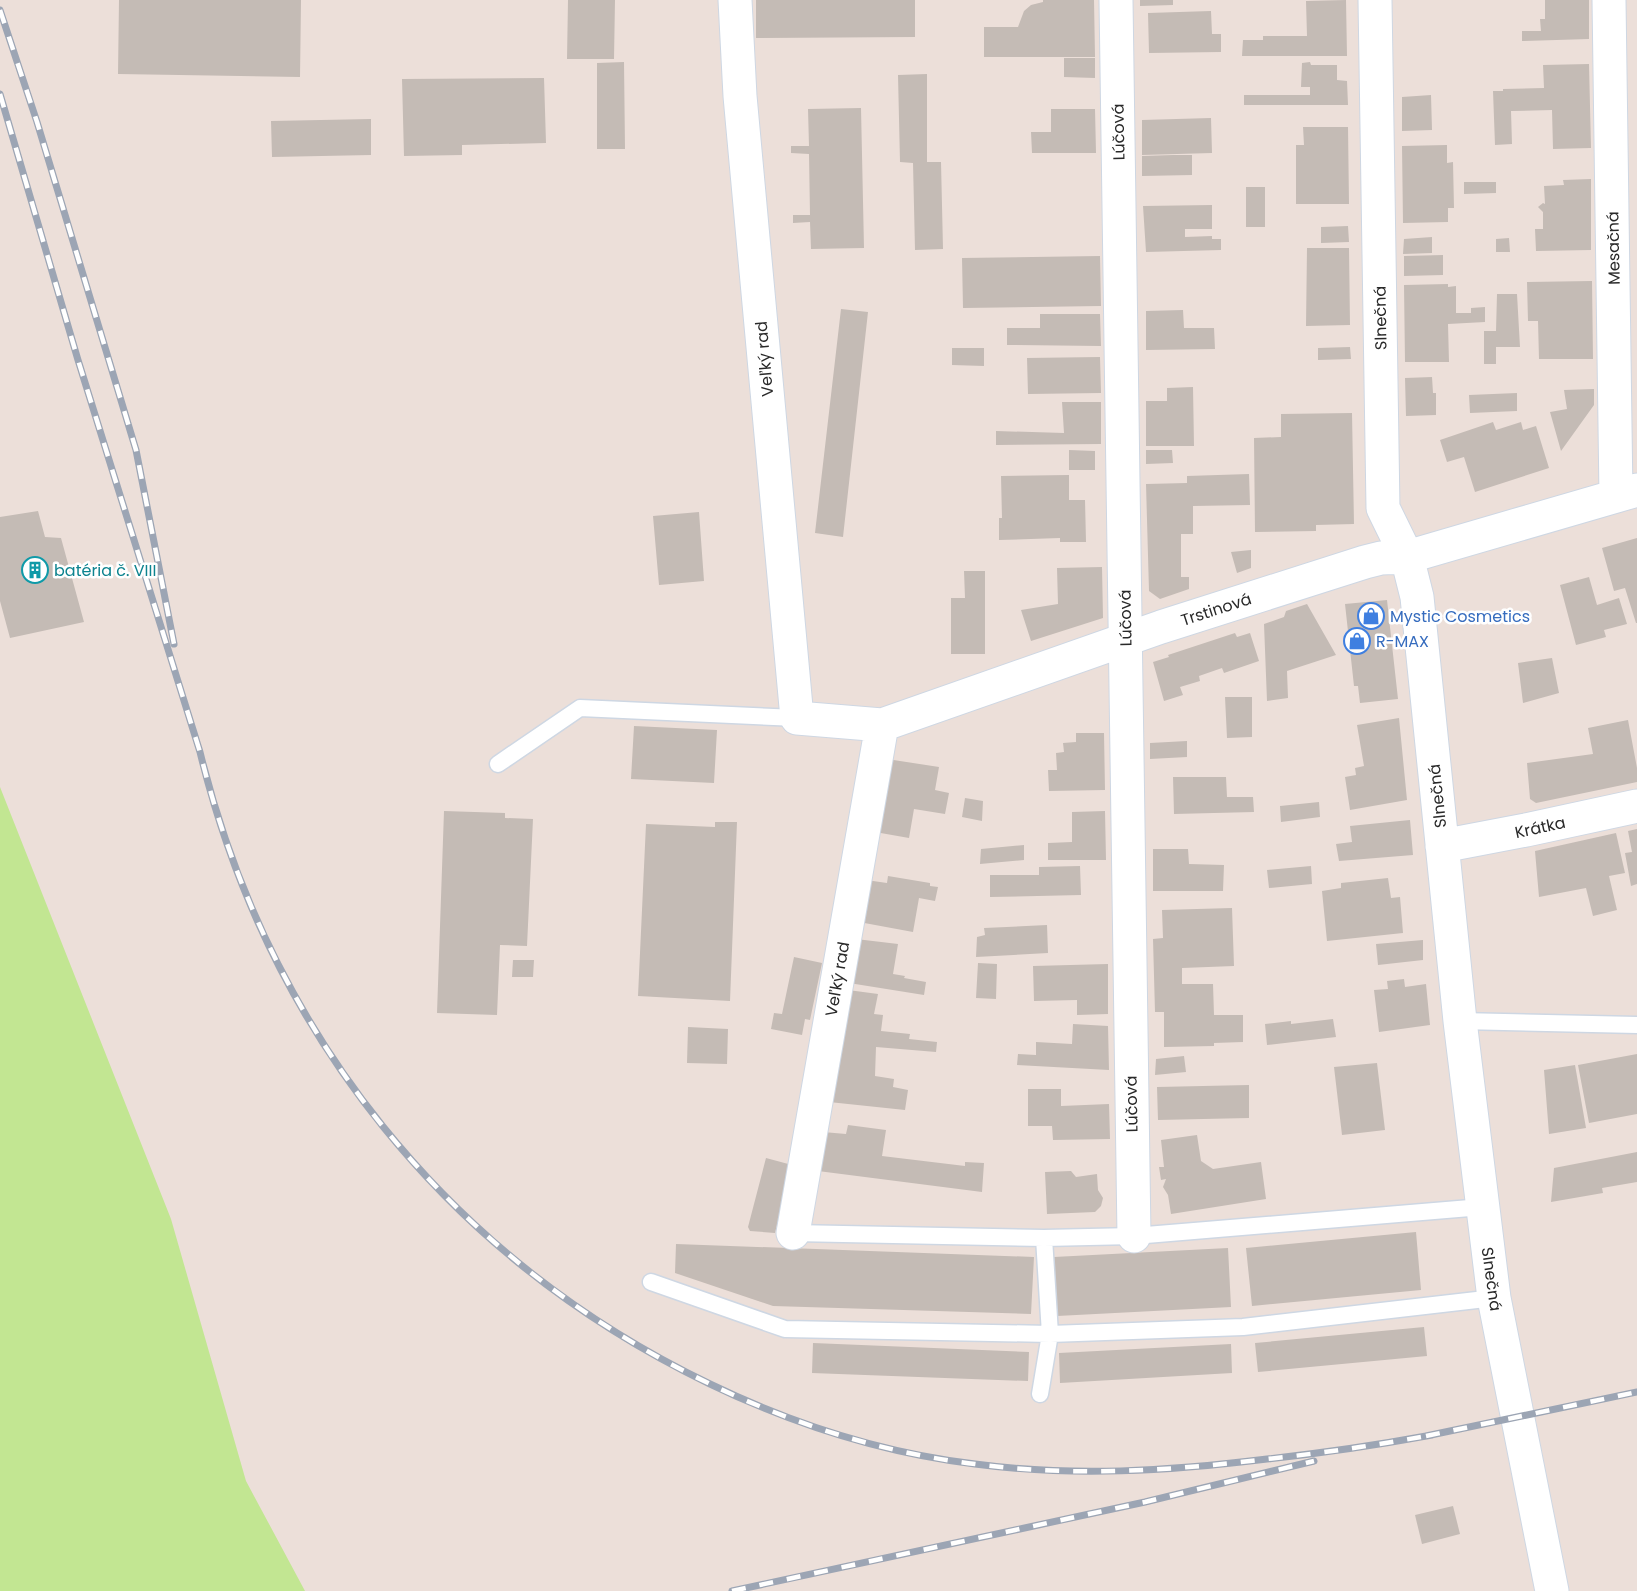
<svg xmlns="http://www.w3.org/2000/svg" width="1637" height="1591" font-family="Poppins,sans-serif">
<rect width="100%" height="100%" fill="#ecdfd9"/>
<path fill="#c2e692" d="M0,787L171,1219L246,1481L305,1591H0Z"/>
<path fill="#c4bbb5" d="M119,0H301L300,77L118,74Z
M568,0H615L614,59H567Z
M756,0H915V37L756,38Z
M1043,0H1094L1095,57H984V27H1018L1024,11L1031,5L1043,2Z
M1140,0H1173V5L1140,6Z
M1346,0L1347,56H1242L1243,40H1263V36H1307L1306,1Z
M1545,0H1589V39L1522,41V31H1541L1540,19H1545Z
M1211,11L1212,34H1221V52L1149,53L1148,13Z
M1064,58H1095V78L1064,77Z
M624,62L625,149H597V63Z
M1310,62L1311,65H1337V80L1347,81L1348,105H1244V95H1310V87H1301L1302,63Z
M1589,64L1591,148L1553,149L1552,110L1511,111L1512,144L1495,145L1493,91H1503V89L1544,88L1543,65Z
M927,74V162H941L943,249L915,250L913,163L900,162L898,75Z
M544,78L546,143L462,145V155L404,156L402,79Z
M1431,95L1432,130L1402,131V97Z
M861,108L864,248L811,249L810,222L793,223V215H810L809,154L791,153V146H809L808,109Z
M1051,109H1095L1096,153H1032L1031,132H1051Z
M1211,118L1212,153L1142,155V120Z
M371,119V155L272,157L271,121Z
M1303,127H1348L1349,204H1296V145H1304Z
M1447,145V163L1453,162L1454,208H1448V222L1403,223L1402,146Z
M1173,155H1192V175L1142,176V156Z
M1591,179V250L1536,251L1535,229H1543V212L1538,207L1543,203L1545,204L1544,186L1564,185L1563,180Z
M1464,182H1496V193L1464,194Z
M1246,187H1265V227H1246Z
M1212,205V229H1185V237L1212,236V239H1221V250L1146,252L1143,206Z
M1348,226L1349,242L1321,243V227Z
M1432,237V253L1403,254L1404,239Z
M1509,238L1510,252H1496V239Z
M1307,248H1349L1350,325L1306,326Z
M1443,255V275L1404,276V256Z
M1100,256L1101,306L963,308L962,258Z
M1592,281L1593,359H1539L1538,321H1528L1527,282Z
M1448,284V287L1456,286V313H1471V308L1485,307V322L1448,324L1449,362H1405L1404,285Z
M1497,294H1517L1520,347H1496V364H1484V331H1496Z
M841,309L868,312L843,537L815,533Z
M1183,310L1184,328H1214L1215,349L1146,350V311Z
M1040,314H1100L1101,346L1007,345V328H1040Z
M1350,347L1351,359L1318,360V348Z
M952,348H984V366L952,365Z
M1100,357L1101,393L1028,394L1027,358Z
M1432,377L1433,393H1436V415L1406,416L1405,378Z
M1193,387L1194,446H1146V401H1167V388Z
M1594,389V405L1561,451L1550,412L1567,409L1564,390Z
M1517,393V411L1470,413L1469,395Z
M1062,402H1101V444L996,445V431L1064,433Z
M1352,413L1354,524L1316,525V531L1255,532L1254,438L1281,437V414Z
M1493,422L1496,430L1521,422L1523,430L1536,426L1549,468L1475,492L1464,457L1447,462L1440,440Z
M1069,450L1095,451V470H1069Z
M1146,450H1172L1173,463L1146,464Z
M1249,474L1250,505L1193,506V534H1181V577H1189V589L1160,599L1149,591L1146,484L1187,483V476Z
M1069,475V500H1085L1086,542H1060V538L999,540V518H1002L1001,476Z
M38,511L45,537L61,538L84,622L10,638L0,601V517Z
M699,512L704,581L659,585L653,516Z
M1637,538V623H1636L1625,588L1614,591L1602,548Z
M1251,550V568L1237,573L1231,552Z
M1102,567L1103,618L1031,641L1021,610L1058,604L1057,568Z
M964,571H985V654H951V598H965Z
M1589,577L1597,605L1619,598L1627,624L1604,630L1606,637L1576,645L1560,585Z
M1387,600L1398,699L1360,703L1358,686H1354L1345,604Z
M1307,604L1336,655L1287,671L1288,698L1267,701L1264,624L1284,617L1286,611Z
M1235,633L1237,637L1250,633L1259,661L1224,673L1222,668L1199,676L1200,681L1180,687L1183,695L1164,701L1153,662L1169,657L1168,655Z
M1552,658L1559,693L1523,703L1518,663Z
M1225,697H1252V737L1227,738Z
M1399,718L1407,800L1350,810L1345,777L1356,775L1355,768L1364,766L1357,725Z
M1628,720L1637,768V782L1536,803L1530,799L1527,763L1593,754L1588,728Z
M634,726L717,730L714,783L631,779Z
M1076,733H1104L1105,790L1049,791L1048,770H1057L1056,753L1064,752L1063,743L1076,742Z
M1187,741V757L1150,759V743Z
M887,759L939,767L935,790L949,793L945,814L914,809L909,838L875,832Z
M1173,777H1226L1227,797H1253L1254,812L1174,814Z
M965,798L983,801L982,821L962,817Z
M1319,802L1320,817L1281,822L1280,806Z
M444,811L505,813V818L533,819L527,946L500,945L497,1015L437,1013Z
M1105,811L1106,860H1048V843L1072,842V812Z
M1410,820L1413,855L1339,861L1336,844L1352,842L1350,826Z
M715,822H737L730,1001L638,996L646,824L715,827Z
M1637,829V884L1631,886L1625,853L1632,852L1628,831Z
M1616,833L1625,873L1609,876L1617,910L1593,916L1586,888L1539,897L1535,851Z
M1024,845V860L980,864L981,849Z
M1153,849H1188L1189,864L1224,865L1223,891H1153Z
M1080,866L1081,895L990,897V875H1039V867Z
M1311,866L1312,884L1269,888L1267,870Z
M888,876L930,883V886L938,887L935,901L919,898L913,932L859,922L866,880L887,883Z
M1388,878L1391,898L1400,897L1403,933L1327,941L1322,891L1341,888V883Z
M1232,908L1234,966L1182,968V984H1213L1214,1015H1243V1042L1214,1043V1046L1164,1047V1012H1155L1153,939L1163,938L1162,910Z
M1047,925L1048,953L976,957L977,937L985,935L984,928Z
M856,939L898,944L893,974L905,976L904,978L926,982L924,995L849,983Z
M1423,940V960L1378,965L1376,944Z
M794,957L822,963L810,1020L805,1019L802,1035L771,1029L774,1013L782,1014Z
M513,960H534L533,977H512Z
M978,963L997,964L996,999L976,998Z
M1108,964V1014L1077,1015V1000L1034,1001L1033,966Z
M1404,979L1405,987L1426,984L1430,1025L1379,1032L1374,990L1388,989L1387,981Z
M848,990L878,994L874,1014L883,1015L881,1031L910,1034L909,1039L937,1042L936,1052L876,1047L875,1076L894,1079L893,1087L908,1090L905,1110L829,1102Z
M1333,1019L1336,1037L1267,1045L1265,1024L1291,1021V1024Z
M1073,1024L1108,1026L1109,1070L1017,1065L1018,1054L1036,1055V1042L1072,1044Z
M688,1027L728,1029L727,1064L687,1063Z
M1637,1054V1114L1589,1123L1578,1065Z
M1184,1056L1186,1072L1155,1075L1156,1059Z
M1377,1063L1385,1130L1342,1135L1334,1067Z
M1575,1065L1586,1128L1549,1134L1544,1070Z
M1249,1085V1118L1158,1120L1157,1087Z
M1028,1089H1061V1106L1109,1104L1110,1139L1053,1140L1052,1126H1028Z
M848,1125L886,1130L882,1156L965,1166V1162L984,1163L982,1192L818,1171L823,1132L846,1134Z
M1197,1135L1201,1161L1213,1169L1261,1162L1266,1199L1171,1214L1168,1195L1163,1187L1166,1179L1161,1180L1159,1167H1164L1161,1140Z
M1637,1152V1182L1602,1188L1603,1193L1551,1202L1554,1168Z
M766,1158L792,1165L775,1233L750,1231L748,1227Z
M1071,1171L1076,1177L1097,1174L1098,1190L1103,1198L1101,1206L1095,1212L1047,1214L1045,1172Z
M1416,1232L1421,1290L1252,1306L1246,1248Z
M676,1244L1034,1257L1031,1314L773,1306L675,1273Z
M1228,1248L1231,1307L1057,1316L1054,1257Z
M1424,1327L1427,1356L1258,1372L1255,1343Z
M813,1343L1029,1352L1028,1381L812,1373Z
M1231,1344L1232,1373L1060,1383L1059,1353Z
M1453,1506L1460,1534L1422,1544L1415,1515Z"/>
<g fill="none" stroke-linecap="round" stroke-linejoin="round">
<defs>
<path id="service" d="M498,764L580,708L797,718
M1460,1021L1637,1025
M793,1233L1044,1238L1134,1236L1482,1207
M651,1282L785,1329L1050,1334L1243,1327L1494,1298
M1040,1394L1050,1334L1044,1238"/>
<path id="minor" d="M735,0L740,96L797,718L882,725L1161,627L1365,562L1381,558L1407,557L1637,490
M1116,0L1134,1236
M1375,0L1383,508L1407,557L1417,597L1460,1021L1494,1298L1552,1591
M1609,0L1616,496
M1442,846L1526,830L1637,806
M793,1233L882,725"/>
</defs>
<use href="#service" stroke="#ced7e3" stroke-width="19"/>
<use href="#minor" stroke="#ced7e3" stroke-width="35"/>
<use href="#service" stroke="#fff" stroke-width="16"/>
<use href="#minor" stroke="#fff" stroke-width="33"/>
<defs>
<path id="rail" d="M0,10L37,122L136,450L174,644
M0,94L78,360L200,752C269,1034 449,1258 710,1384C793,1424 883,1453 975,1464C1074,1477 1168,1471 1267,1459C1323,1453 1377,1445 1432,1435
M1426,1436L1637,1392
M732,1591L1145,1502L1314,1461"/>
</defs>
<use href="#rail" stroke="#9ca5b4" stroke-width="7"/>
<use href="#rail" stroke="#fff" stroke-width="4.5" stroke-dasharray="14" stroke-linecap="butt"/>
</g>
<defs>
<symbol id="building-ring" viewBox="-11 -11 22 22"><circle r="9.5" fill="#fff" stroke="#0f9aa8" stroke-width="1.5"/><path d="M-4-6H4V6H1V3H-1V6H-4ZM-2.5-4.3h1.7v1.8h-1.7ZM.8-4.3h1.7v1.8H.8ZM-2.5-1h1.7V.8h-1.7ZM.8-1h1.7V.8H.8Z" fill="#0f9aa8"/></symbol>
<symbol id="shop-ring" viewBox="-11 -11 22 22"><circle r="9.5" fill="#fff" stroke="#3f7fe0" stroke-width="1.5"/><path d="M-5-2.5h2.3a2.7 3.5 0 0 1 5.4 0H5L5.5 6h-11ZM-1.5-2.5h3a1.5 2.3 0 0 0-3 0Z" fill="#3f7fe0"/></symbol>
</defs>
<g fill-rule="evenodd">
<use href="#building-ring" x="20" y="555" width="30" height="30"/>
<use href="#shop-ring" x="1356" y="601" width="30" height="30"/>
<use href="#shop-ring" x="1342" y="626" width="30" height="30"/>
</g>
<g text-anchor="middle" stroke-width="5" stroke-linejoin="round" paint-order="stroke">
<g font-size="16" fill="#292929" stroke="#fff">
<text transform="translate(1118 132) rotate(-91)" y="6">Lúčová</text>
<text transform="translate(1613 248) rotate(-91)" y="6">Mesačná</text>
<text transform="translate(1380 318) rotate(-91)" y="6">Slnečná</text>
<text transform="translate(764 359) rotate(-95)" y="6">Veľký rad</text>
<text transform="translate(1216 609) rotate(-18)" y="6">Trstinová</text>
<text transform="translate(1125 618) rotate(-91)" y="6">Lúčová</text>
<text transform="translate(1437 796) rotate(-96)" y="6">Slnečná</text>
<text transform="translate(1540 827) rotate(-12)" y="6">Krátka</text>
<text transform="translate(837 979) rotate(-80)" y="6">Veľký rad</text>
<text transform="translate(1131 1104) rotate(-91)" y="6">Lúčová</text>
<text transform="translate(1492 1279) rotate(82)" y="6">Slnečná</text>
</g>
<g font-size="16" fill="#0d838f" stroke="#fff" text-anchor="start">
<text x="54" y="576">batéria č. VIII</text>
</g>
<g font-size="16" fill="#366cbe" stroke="#fff" text-anchor="start">
<text x="1390" y="622">Mystic Cosmetics</text>
<text x="1376" y="647">R-MAX</text>
</g>
</g>
</svg>
